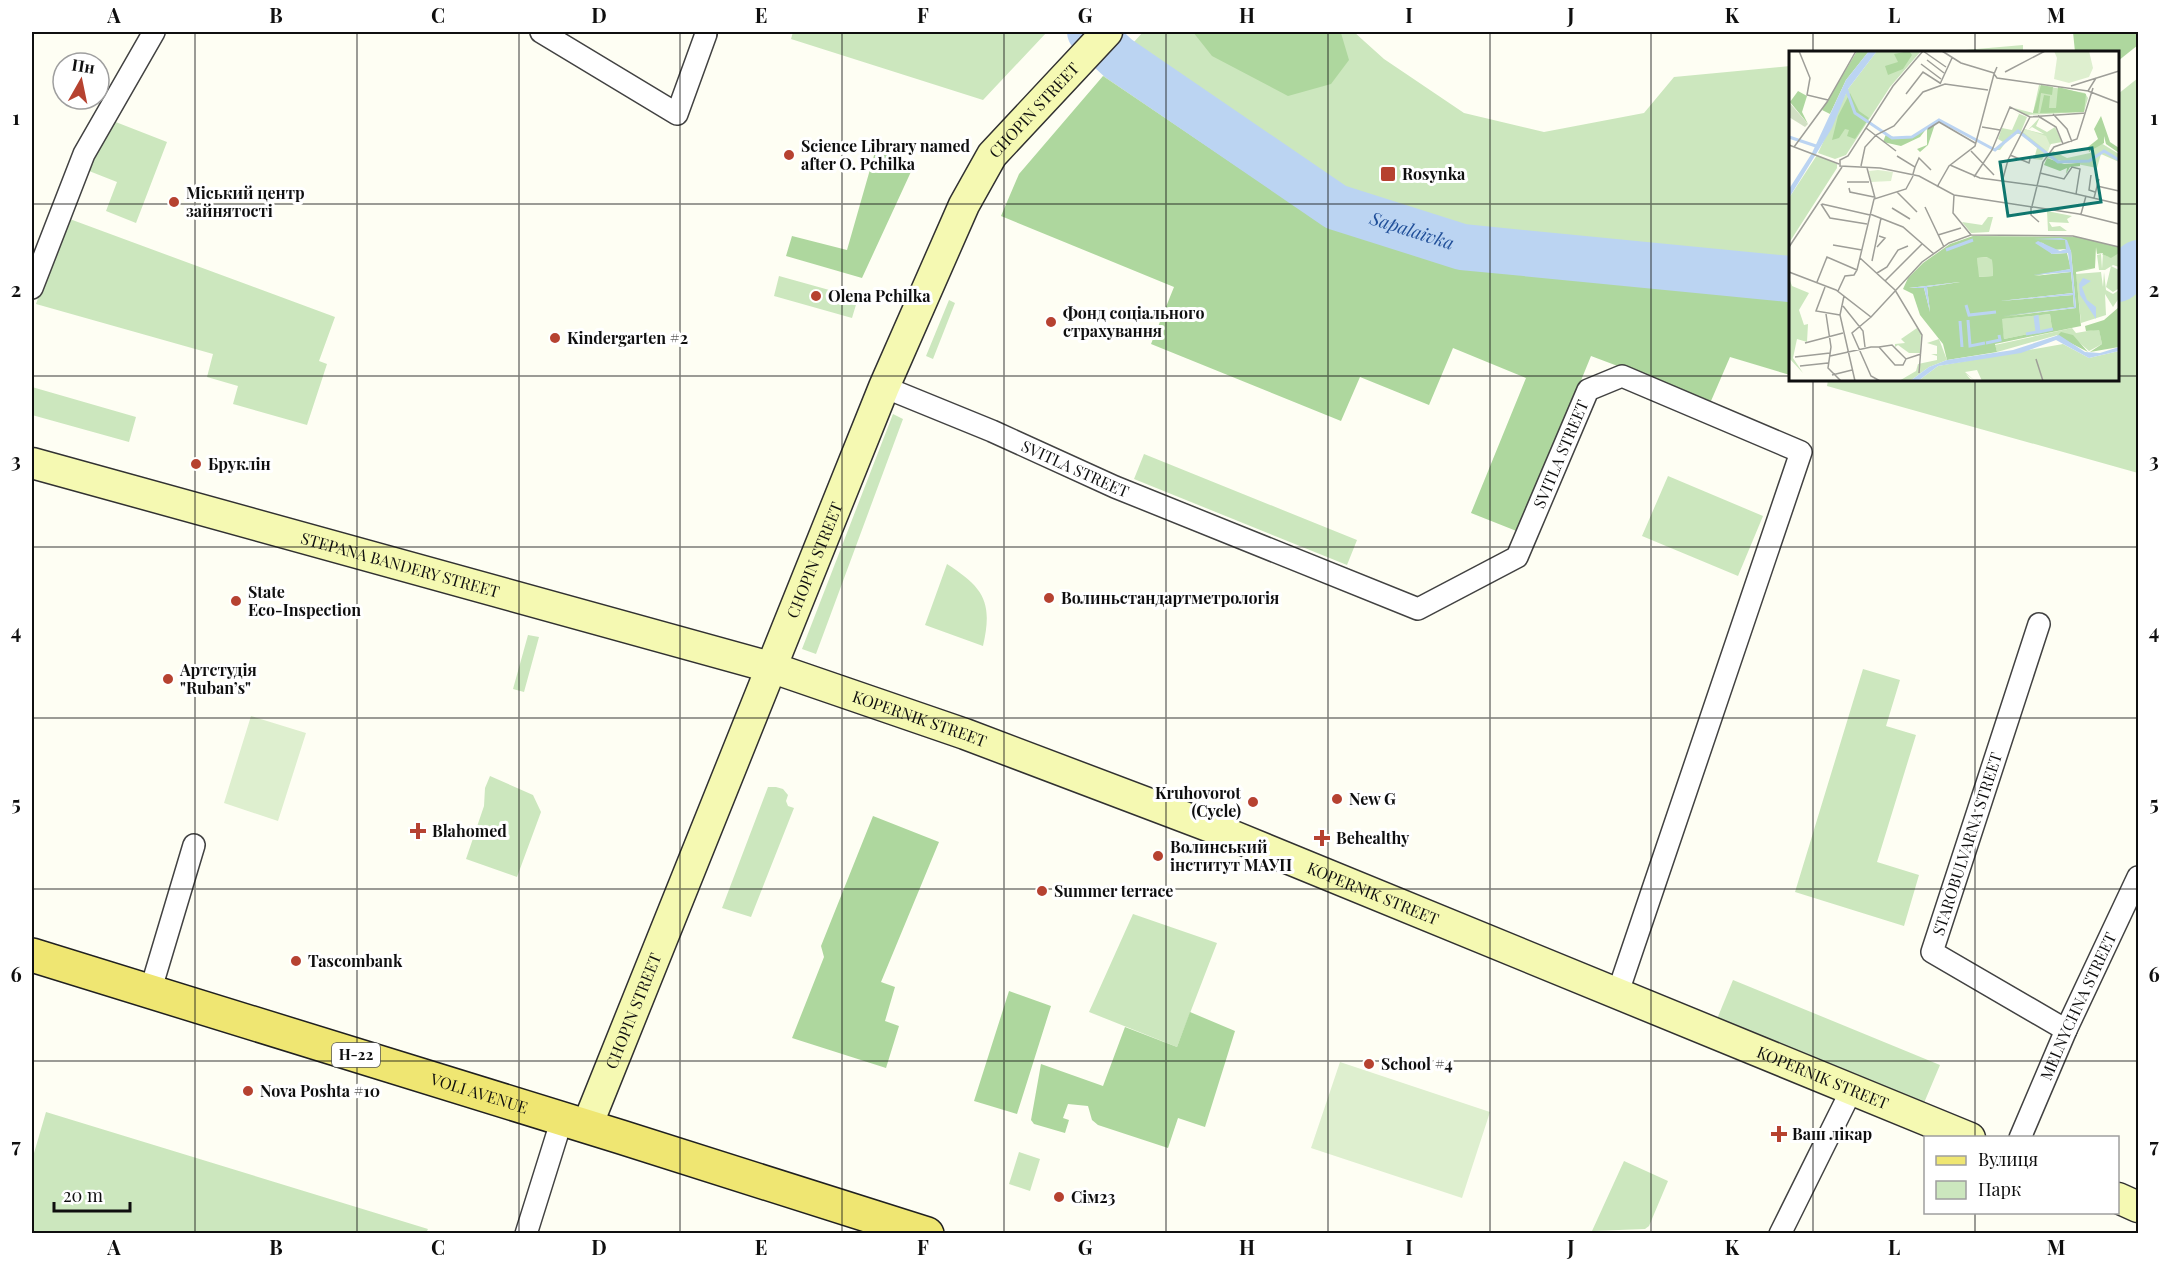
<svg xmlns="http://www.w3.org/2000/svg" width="2170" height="1265" font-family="'Playfair Display',serif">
<rect width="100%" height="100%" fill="#fefef3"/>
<path fill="#cce7be" d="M793,32H1047L983,100L791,39Z
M1143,32H1354L1384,59L1464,113L1544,132L1644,113L1674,77L1790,66V296L1457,268L1324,225L1103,76Z
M2023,45V52H1942Z
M2138,78V473L1827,386L1828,380H2118V94Z
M108,119L167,142L136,223L106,211L117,182L84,169Z
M67,218L335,317L319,361L327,364L307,425L233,404L238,386L207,377L213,354L36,304Z
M779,276L858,298L852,318L774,296Z
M949,300L955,303L933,359L926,356Z
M32,387L136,417L129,442L32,415Z
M893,414L903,419L816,654L802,649Z
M1144,454L1357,540L1347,565L1134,479Z
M1668,476L1763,516L1738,576L1642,536Z
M947,564C984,588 993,602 983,646L925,625Z
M528,635L539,637L524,692L513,689Z
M1863,669L1900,680L1886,726L1916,735L1877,862L1919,875L1904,926L1795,892Z
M490,776L533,795L541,812L517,877L466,859L484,806L485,788Z
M776,787L783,789L788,795L786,801L788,806L794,808L751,917L722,908L768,787Z
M1133,914L1217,943L1177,1047L1089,1012Z
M1733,980L1940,1065L1924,1103L1717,1019Z
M46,1112L428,1229L426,1233H32V1160Z
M1019,1152L1040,1159L1030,1191L1009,1184Z
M1624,1161L1668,1181L1649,1226L1645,1229L1592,1231Z"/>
<path fill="#aed79e" d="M1193,32H1337L1341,33L1349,60L1331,84L1288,96L1212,56Z
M2073,32H2138V45L2118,61V52H2075Z
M1103,76L1324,225L1457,268L1790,296V375L1730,357L1711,401L1591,356L1519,532L1471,513L1526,378L1453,348L1429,405L1360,377L1341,421L1151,344L1174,287L1001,216L1019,174Z
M875,152L915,163L862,278L786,256L792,236L847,250Z
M873,816L939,842L881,982L895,987L885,1021L899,1026L886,1068L792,1038L824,957L821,946Z
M1009,991L1051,1006L1017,1114L974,1101Z
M1190,1012L1235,1031L1205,1127L1178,1118L1168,1148L1098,1125L1092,1120L1088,1106L1068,1104L1063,1118L1069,1120L1065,1133L1034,1124L1031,1120L1041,1064L1103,1086L1125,1027L1177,1047Z"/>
<path fill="#deefcf" d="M251,716L306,733L278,821L224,803Z
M1340,1062L1490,1112L1462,1198L1311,1148Z"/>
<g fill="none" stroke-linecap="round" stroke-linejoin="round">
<g stroke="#bbd4f2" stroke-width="46">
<path id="s1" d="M1090,32L1118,58L1336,207L1462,247L1790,279"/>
<path d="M2118,279L2138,263"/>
</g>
<defs>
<g id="street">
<path d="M541,32L677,114L706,34"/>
<path d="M32,288L84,154L154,32"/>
<path id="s2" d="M884,387L992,431L1115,487L1418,609L1517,557L1588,390L1622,376L1801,452L1617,995"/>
<path d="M2039,624L1932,952L2066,1030"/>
<path d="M150,992L194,845"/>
<path id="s3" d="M2020,1138L2066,1030L2138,877"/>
<path d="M526,1234L562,1119"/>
<path d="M1780,1234L1852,1089"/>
</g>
<g id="secondary">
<path id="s4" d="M32,463L770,667L965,734L1216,829L1970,1138"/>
<path id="s5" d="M587,1126L884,387L964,205L992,155L1107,32"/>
<path d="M2118,1198L2138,1207"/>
</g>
<g id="primary">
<path id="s6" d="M32,955L621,1137L927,1234"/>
</g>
</defs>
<use href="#street" stroke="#424242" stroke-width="24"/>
<use href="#secondary" stroke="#313131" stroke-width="33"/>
<use href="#primary" stroke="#202020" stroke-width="36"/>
<use href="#street" stroke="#fff" stroke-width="21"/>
<use href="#secondary" stroke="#f5f9b2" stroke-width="30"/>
<use href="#primary" stroke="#efe672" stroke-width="33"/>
</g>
<path fill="none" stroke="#0f0f0f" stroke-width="1.5" stroke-opacity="0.55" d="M195,32V1234M357,32V1234M519,32V1234M680,32V1234M842,32V1234M1004,32V1234M1166,32V1234M1328,32V1234M1490,32V1234M1651,32V1234M1813,32V52M1975,32V52M32,204H1790M2118,204H2138M32,376H1790M2118,376H2138M1813,380V1234M1975,380V1138M32,547H2138M32,718H2138M32,889H2138M32,1061H2138M1975,1212V1234"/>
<g fill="#b64230" stroke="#fff" stroke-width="2">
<circle cx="789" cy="155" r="6"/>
<rect x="1380" y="166" width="16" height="16" rx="3"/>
<circle cx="174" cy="202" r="6"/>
<circle cx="816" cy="296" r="6"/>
<circle cx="1051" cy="322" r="6"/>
<circle cx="555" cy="338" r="6"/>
<circle cx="196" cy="464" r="6"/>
<circle cx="1049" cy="598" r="6"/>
<circle cx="236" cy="601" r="6"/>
<circle cx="168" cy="679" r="6"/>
<circle cx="1337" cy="799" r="6"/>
<circle cx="1253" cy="802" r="6"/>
<path d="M415 822h6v6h6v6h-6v6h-6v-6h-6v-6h6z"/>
<path d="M1319 829h6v6h6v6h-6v6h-6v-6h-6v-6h6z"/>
<circle cx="1158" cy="856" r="6"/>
<circle cx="1042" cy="891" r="6"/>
<circle cx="296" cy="961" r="6"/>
<circle cx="1369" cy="1064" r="6"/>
<circle cx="248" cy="1091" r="6"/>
<path d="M1776 1125h6v6h6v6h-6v6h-6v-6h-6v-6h6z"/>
<circle cx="1059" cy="1197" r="6"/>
</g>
<g text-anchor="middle" stroke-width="6" stroke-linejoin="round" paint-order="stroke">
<rect fill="#fff" stroke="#575757" stroke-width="1.5" x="332" y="1043" width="48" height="24" rx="4.5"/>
<g font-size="15" font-weight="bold" fill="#0f0f0f">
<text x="356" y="1060">Н-22</text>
</g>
<g font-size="16" fill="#0f0f0f" stroke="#fff">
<text dy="6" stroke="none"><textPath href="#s5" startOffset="1114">CHOPIN STREET</textPath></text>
<text dy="6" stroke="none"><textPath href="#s2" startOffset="802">SVITLA STREET</textPath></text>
<text dy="6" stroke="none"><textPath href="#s2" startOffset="208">SVITLA STREET</textPath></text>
<text dy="6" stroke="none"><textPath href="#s5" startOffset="610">CHOPIN STREET</textPath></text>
<text dy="6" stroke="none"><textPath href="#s4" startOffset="382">STEPANA BANDERY STREET</textPath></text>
<text dy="6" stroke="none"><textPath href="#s4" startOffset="924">KOPERNIK STREET</textPath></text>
<text transform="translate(1967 844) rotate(-72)" y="6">STAROBULVARNA STREET</text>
<text dy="6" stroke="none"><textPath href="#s4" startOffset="1410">KOPERNIK STREET</textPath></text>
<text dy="6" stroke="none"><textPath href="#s3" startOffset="144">MELNYCHNA STREET</textPath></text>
<text dy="6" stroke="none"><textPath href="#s5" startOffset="124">CHOPIN STREET</textPath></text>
<text dy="6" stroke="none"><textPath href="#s4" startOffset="1896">KOPERNIK STREET</textPath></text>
<text dy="6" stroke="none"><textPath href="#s6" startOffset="468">VOLI AVENUE</textPath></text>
</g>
<g font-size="16" font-weight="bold" fill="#0f0f0f" stroke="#fff" text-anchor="start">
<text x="801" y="152">Science Library named<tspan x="801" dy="18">after O. Pchilka</tspan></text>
<text x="1402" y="180">Rosynka</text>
<text x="186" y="199">Міський центр<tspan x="186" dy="18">зайнятості</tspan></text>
<text x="828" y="302">Olena Pchilka</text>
<text x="1063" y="319">Фонд соціального<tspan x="1063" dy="18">страхування</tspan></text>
<text x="567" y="344">Kindergarten #2</text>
<text x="208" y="470">Бруклін</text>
<text x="248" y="598">State<tspan x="248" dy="18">Eco-Inspection</tspan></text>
<text x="1061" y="604">Волиньстандартметрологія</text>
<text x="180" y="676">Артстудія<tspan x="180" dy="18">"Ruban’s"</tspan></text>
<text x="1241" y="799" text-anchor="end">Kruhovorot<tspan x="1241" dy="18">(Cycle)</tspan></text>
<text x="1349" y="805">New G</text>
<text x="432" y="837">Blahomed</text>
<text x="1336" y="844">Behealthy</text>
<text x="1170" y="853">Волинський<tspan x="1170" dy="18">інститут МАУП</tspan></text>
<text x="1054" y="897">Summer terrace</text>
<text x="308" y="967">Tascombank</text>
<text x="1381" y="1070">School #4</text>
<text x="260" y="1097">Nova Poshta #10</text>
<text x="1792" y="1140">Ваш лікар</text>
<text x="1071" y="1203">Сім23</text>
</g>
<g font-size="18" font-style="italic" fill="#204f99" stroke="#fff">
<text dy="6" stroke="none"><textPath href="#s1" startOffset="382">Sapalaivka</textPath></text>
</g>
</g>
<g transform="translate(1789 51)">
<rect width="330" height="330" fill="#fefef3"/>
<path d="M88,0H132L101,36L57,104L46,108L29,102L59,38ZM250,34L296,42L299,47L295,61L237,64L225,57L244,62ZM226,61L238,66L231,83H223L211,99H204L214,91L209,88L213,77L223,79L230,63ZM251,66L247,75L258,81L266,76L273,91L262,93L253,109L245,108L248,97L232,83L235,78L255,83L243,76L239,79ZM312,92L330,103V111L312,103L308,117L258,107L264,100L278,107L301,102ZM28,104L48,113V117L0,192V147ZM258,160L283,165L278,168L280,172L260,171L263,176L271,175L278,180H259ZM199,166H204L200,181L182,182L173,171L193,174ZM325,202H330V216L324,214L316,219H310L308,204L312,203L313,218L314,203L320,206ZM199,206L203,209L204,225L189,226L188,207ZM322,215L330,219L329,238L324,241L317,236ZM312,221L314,236L315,221L317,239L324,243L330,239V247L324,256L316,243L317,264L292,272L287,223ZM0,227L3,235L20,242L10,259L15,274L19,273L18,291L8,288L4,307L14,322L0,307ZM261,263L263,278L215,288L212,268ZM128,277L132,282L131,302H120L109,294L106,296V293L116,292L112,288ZM283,277L287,282L310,278L313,293L300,300L283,285L272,283L208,301L206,294ZM150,288L158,309L140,316L121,330H110L127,320L129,313L148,309V305L142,303H148V295L138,292ZM274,293L300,307L330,300V330H193L188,319L176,321L186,330L177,323L183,330H129L149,315Z" fill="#cce7be"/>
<path d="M68,0H80L57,29L41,63L33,59ZM120,0L123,4L114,18L99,24L96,15L109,11L105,3ZM252,34L264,36L263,44L252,42L249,62H244ZM269,36L297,43L295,61L251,62L255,44L261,45L260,57H267ZM9,40L18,45L13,61L19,73L1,51ZM61,42L70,60L80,67L66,88L58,85L60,79L56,78L50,87L43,89L49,65ZM312,65L321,91L330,97V102L317,93L315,85V92L300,101L299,96L309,88L305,78ZM147,70L139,94L131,101L128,98L138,94V77L131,86L112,95L94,91L97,83L109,88L123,86ZM258,107L275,113L291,112V115L281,116L277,123L278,117L271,120L255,114ZM184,185L289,186L330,196V202L322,207L313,203L314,218L313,204L314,202L308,203L307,196L306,217L288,219L307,217L287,221L292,275L206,293L208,301L158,309L154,293L131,264L124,243L114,238L119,227L134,212L161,193ZM252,191L264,199L277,198V194L282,200L287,257L213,266L285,256L284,244L211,250L284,242L282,221L245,225L282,218L278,202L263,203ZM198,206L203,209L204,225L190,226L188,207ZM171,231L138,236L141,261L135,237H120ZM261,263L263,278L215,288L213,268ZM330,256V296L301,301L313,293L310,279L297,280L296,275L315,269ZM272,281L284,284L299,301L268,285Z" fill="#aed79e" fill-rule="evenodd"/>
<path d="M0,51L19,73L16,76L0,66Z" fill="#d2e0c4"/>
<path d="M265,0H300L304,17L300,26L280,32L265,28L268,7ZM236,78L257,85L261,94L259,101L234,81ZM89,119L104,121L102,130L82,131L80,120Z" fill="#deefcf"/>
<path d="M80,0H88L59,38L43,77L0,147V138L23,102L57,29ZM272,187L278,189L282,200L287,257L213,265L285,256L284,244L211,250L284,242L282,221L244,224L281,218L279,202L263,203L246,192L249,190L271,200L277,198L276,189L244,188ZM294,227L302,230L293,236L298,249L307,256V268L291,244L290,233ZM171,231L138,236L141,261L135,237H120ZM270,284L296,301L311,302L330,296V300L300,307L267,289L232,302L149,315L129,330H121L140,316L158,309L224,299Z" fill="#bbd4f2"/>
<path fill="none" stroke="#bbd4f2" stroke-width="3" d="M57,37L66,62L103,87L123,86L150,69L206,99L229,80L269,111L300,110L315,100L330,109M0,86L27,95M157,199L184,189M177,254L180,264L207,261M248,264L250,281L264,278M179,269L181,295L196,292M171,270L173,296M237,283L248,281L246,265M197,292L211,289L210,284"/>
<path fill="none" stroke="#9e9e98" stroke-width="1.5" d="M10,0L21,27L18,44L39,49M134,0L157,16M134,0L104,35L59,105L51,109V115L91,117L130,125L165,144L290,163L330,173M153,0L172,12L205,22M138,9L155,22M132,13L152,28M208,16L205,23L208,27L299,40L307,27M216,21L256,0M151,33L163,7M282,35L330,20M299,40L330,52M117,43L134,21L151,32M264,63L278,78L283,91M249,65L267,76L274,93M193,76L211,79M77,77L107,100M139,78L150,71L186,92M0,94L50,113M5,96L38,51L67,0M182,100L205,124M221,104L240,112L241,108M108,105L126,116L124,123M161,114L191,127L257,136L330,153M72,115L76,96L87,84L105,75L134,41L156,33L199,39M126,116L130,107L142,119M78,117L86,147M251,122L275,128L283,116L291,118L287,143M302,124L300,139L306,141M185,126L203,99L221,56L241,66L297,62M58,131H80M213,131L219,109L241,66M308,135L330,140M148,136L160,115L186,95L205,23M60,137L61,141L85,146M108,141L128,161M305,147L310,128M32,153L41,167L78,173M33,153L81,164M242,155V164L250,171M243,155L254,111L265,96L288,88L304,37M136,156L155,196M103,157L121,168M81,163L114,176L145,203M292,163L297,145M149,184L172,177M182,184L284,185L330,196M44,194L73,199M0,196L53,116M88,196L96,187L90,185M71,207L106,239L133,284L130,322M83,210L92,167M0,221L47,239L82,266L133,211L160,192L182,184L164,162L165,144M88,222L98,216L109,199L119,195M96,230L133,193M28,231L38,206L68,219M36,236L27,260L51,264M49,240L56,225L65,224L68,219L85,148L117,138L124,125M55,245L51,264L66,330M54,255L74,280L76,296M37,263L42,296L39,317L52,330M82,266L63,282L82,325L91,330M16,292L54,282M90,296L103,294L117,308L132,303M41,305L82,296H90L106,314H114L117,308M6,306L41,302M247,308L254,330M11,315L39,312M43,324L63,319"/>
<path fill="#0f766e" fill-opacity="0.15" stroke="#0f766e" stroke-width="3" d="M303,97L312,151L219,165L211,111Z"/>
<rect width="330" height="330" fill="none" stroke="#0f0f0f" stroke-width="3"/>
</g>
<rect width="2170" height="1265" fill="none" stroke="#ffffff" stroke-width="66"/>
<rect x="1924" y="1136" width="195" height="78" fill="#ffffff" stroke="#9f9f9f" stroke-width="1.5"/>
<rect x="1936" y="1156" width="30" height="9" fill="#efe672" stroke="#9f9f9f" stroke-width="1.5"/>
<text x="1978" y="1166" font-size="18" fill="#0f0f0f">Вулиця</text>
<rect x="1936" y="1181" width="30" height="18" fill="#cce7be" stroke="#9f9f9f" stroke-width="1.5"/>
<text x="1978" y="1196" font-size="18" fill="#0f0f0f">Парк</text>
<g transform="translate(81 81) rotate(9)"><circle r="28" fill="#ffffff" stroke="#9f9f9f" stroke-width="1.5"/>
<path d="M0-4.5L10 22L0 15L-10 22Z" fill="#b64230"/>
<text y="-9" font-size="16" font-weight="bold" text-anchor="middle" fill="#0f0f0f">Пн</text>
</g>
<path d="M54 1202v9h76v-9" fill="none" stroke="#0f0f0f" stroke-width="3"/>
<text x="63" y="1202" font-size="18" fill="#0f0f0f" stroke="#ffffff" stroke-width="4.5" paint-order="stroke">20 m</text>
<rect x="33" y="33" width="2104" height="1199" fill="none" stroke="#0f0f0f" stroke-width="2"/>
<g font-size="20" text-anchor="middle" font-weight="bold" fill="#0f0f0f">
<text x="114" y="23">A</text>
<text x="276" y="23">B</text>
<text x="438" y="23">C</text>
<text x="599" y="23">D</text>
<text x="761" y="23">E</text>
<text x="923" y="23">F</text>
<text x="1085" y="23">G</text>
<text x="1247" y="23">H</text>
<text x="1409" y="23">I</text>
<text x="1571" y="23">J</text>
<text x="1732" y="23">K</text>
<text x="1894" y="23">L</text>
<text x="2056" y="23">M</text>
<text x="16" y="125">1</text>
<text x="2154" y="125">1</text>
<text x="16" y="297">2</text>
<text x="2154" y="297">2</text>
<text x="16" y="468">3</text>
<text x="2154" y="468">3</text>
<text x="16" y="639">4</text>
<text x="2154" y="639">4</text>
<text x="16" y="811">5</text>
<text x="2154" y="811">5</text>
<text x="16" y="982">6</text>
<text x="2154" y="982">6</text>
<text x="16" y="1153">7</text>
<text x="2154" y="1153">7</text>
<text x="114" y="1255">A</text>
<text x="276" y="1255">B</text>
<text x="438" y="1255">C</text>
<text x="599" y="1255">D</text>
<text x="761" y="1255">E</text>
<text x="923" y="1255">F</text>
<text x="1085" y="1255">G</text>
<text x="1247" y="1255">H</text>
<text x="1409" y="1255">I</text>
<text x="1571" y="1255">J</text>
<text x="1732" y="1255">K</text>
<text x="1894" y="1255">L</text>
<text x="2056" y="1255">M</text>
</g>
</svg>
